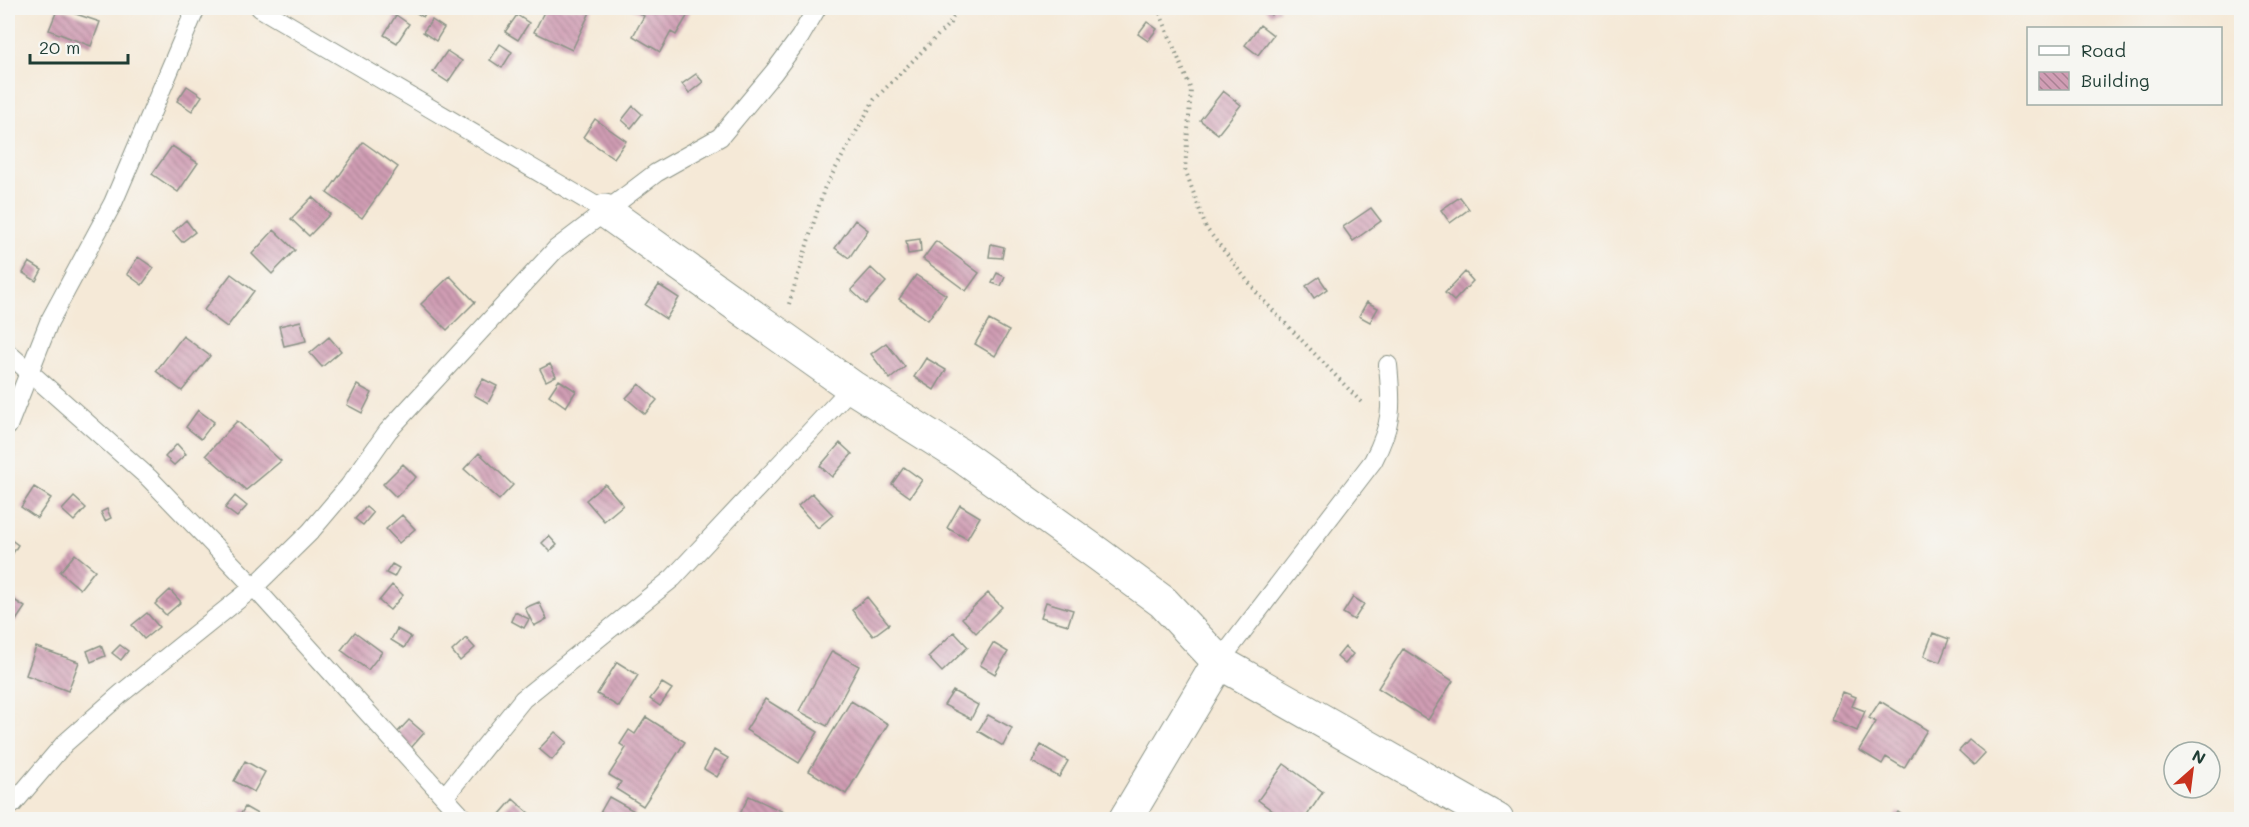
<svg xmlns="http://www.w3.org/2000/svg" width="2249" height="827" font-family="Mali,sans-serif">
<defs>
<pattern id="building-back-hatch" width="6" height="6" patternUnits="userSpaceOnUse" patternTransform="scale(1.5)"><rect width="6" height="6" fill="#d09db4"/><path d="M-1 5l2 2M0 0l6 6M5-1l2 2" fill="none" stroke="#a88193"/></pattern>
</defs>
<rect width="100%" height="100%" fill="#f6f6f2"/>
<filter id="ink" filterUnits="userSpaceOnUse"><feTurbulence type="fractalNoise" baseFrequency=".0167" numOctaves="2"/><feDisplacementMap in="SourceGraphic" scale="12" xChannelSelector="R" yChannelSelector="G"/><feConvolveMatrix kernelMatrix="1 2 1 2 8 2 1 2 1" color-interpolation-filters="sRGB"/></filter>
<filter id="wash" filterUnits="userSpaceOnUse"><feTurbulence type="fractalNoise" baseFrequency=".008" numOctaves="4" result="noise"/><feDisplacementMap in="SourceGraphic" scale="24" xChannelSelector="R" yChannelSelector="G"/><feGaussianBlur stdDeviation="1.35" result="paint"/><feColorMatrix in="noise" values="0 0 0 0 0 0 0 0 0 0 0 0 0 0 0 0 0 1.4 0 .05"/><feComposite in="paint" operator="in"/></filter>
<g filter="url(#wash)">
<rect width="100%" height="100%" fill="#f5e9d7"/>
<g id="blocks">
<path fill="url(#building-back-hatch)" d="M58,8L100,22L91,46L49,30Z
M409,8H429L423,17Z
M546,8H592L572,50L534,32Z
M633,8H692L676,35L671,32L660,52L633,36L644,16L632,9Z
M1265,8H1281L1271,15Z
M396,15L409,24L397,43L384,35Z
M517,15L529,23L518,40L505,32Z
M432,20L444,28L436,41L423,32Z
M1147,22L1157,29L1148,41L1138,34Z
M1260,25L1273,35L1258,55L1245,45Z
M500,44L512,52L502,68L490,60Z
M447,51L462,61L448,82L433,72Z
M696,74L703,82L689,93L682,84Z
M187,86L202,96L192,111L177,101Z
M1223,91L1241,105L1218,134L1200,120Z
M633,106L642,114L631,128L622,120Z
M595,119L626,141L614,158L583,137Z
M8,122L14,124L9,137L8,136Z
M363,142L398,167L362,218L327,193Z
M172,146L198,163L178,192L152,174Z
M312,197L330,214L309,236L291,219Z
M1460,197L1469,209L1450,223L1441,210Z
M1371,208L1381,221L1353,241L1343,227Z
M186,220L195,232L182,242L173,232Z
M855,220L868,230L849,258L835,248Z
M274,230L295,250L272,274L252,254Z
M920,239L921,252L908,254L906,241Z
M936,241L979,273L966,291L923,259Z
M991,244L1004,247L1002,258L989,257Z
M138,257L154,268L142,285L127,274Z
M29,262L42,270L36,281L23,273Z
M871,268L886,282L866,304L851,290Z
M1465,272L1473,281L1454,301L1445,293Z
M997,273L1005,277L1001,286L992,283Z
M231,274L254,291L227,327L204,310Z
M916,275L946,295L928,320L899,299Z
M450,276L475,302L447,330L421,304Z
M1319,277L1327,289L1314,298L1306,286Z
M659,285L679,298L666,319L645,305Z
M1367,302L1378,308L1370,322L1359,316Z
M989,320L1009,331L995,356L975,344Z
M301,321L306,341L284,346L279,326Z
M183,336L210,356L182,391L156,371Z
M329,337L341,351L322,367L310,353Z
M886,343L905,367L890,379L871,354Z
M926,358L946,370L934,390L914,377Z
M550,364L556,376L546,381L540,369Z
M483,379L497,386L488,403L474,395Z
M559,380L576,391L566,407L549,395Z
M639,384L657,400L645,414L626,398Z
M357,385L372,393L362,413L347,405Z
M198,410L214,422L201,439L186,427Z
M237,421L281,461L246,490L206,455Z
M840,443L852,454L832,477L820,466Z
M177,444L186,454L174,465L165,457Z
M479,453L513,485L499,500L464,469Z
M403,464L416,477L396,497L383,484Z
M904,467L922,480L910,497L892,484Z
M605,484L623,505L604,521L586,500Z
M34,487L51,498L37,518L21,507Z
M812,493L833,515L818,528L798,506Z
M235,496L247,506L237,517L225,508Z
M74,497L86,508L74,521L62,510Z
M960,505L980,517L967,539L947,528Z
M366,507L373,513L363,525L355,519Z
M107,509L111,518L105,521L101,512Z
M402,515L415,529L399,543L386,529Z
M549,536L557,545L550,551L542,543Z
M10,539L18,545L10,558L8,556Z
M75,554L95,570L80,589L60,572Z
M392,564L399,568L394,577L386,573Z
M392,585L403,595L390,610L379,601Z
M170,590L181,602L166,615L155,604Z
M988,593L1002,607L976,633L962,618Z
M8,596L25,607L15,622L8,618Z
M867,597L889,624L873,636L852,610Z
M1353,597L1364,604L1354,620L1343,613Z
M539,602L547,619L534,626L525,608Z
M1046,602L1073,610L1068,625L1041,617Z
M515,612L529,619L524,628L511,621Z
M147,613L159,627L144,639L132,625Z
M397,629L411,637L404,648L391,640Z
M355,632L382,652L368,670L341,650Z
M954,632L968,647L942,672L928,657Z
M1933,633L1949,639L1940,662L1924,656Z
M466,638L475,648L460,661L452,651Z
M993,643L1008,652L995,674L980,665Z
M101,645L105,656L91,662L87,651Z
M120,645L128,651L121,660L112,653Z
M36,647L79,662L68,691L26,675Z
M1345,647L1353,654L1345,664L1337,657Z
M1403,649L1453,681L1428,720L1378,688Z
M832,651L859,666L827,726L799,711Z
M617,662L638,675L619,707L597,694Z
M662,683L672,689L660,706L650,699Z
M953,691L978,705L971,719L944,705Z
M1843,692L1856,697L1852,706L1865,711L1857,731L1832,720Z
M765,699L818,732L799,763L746,730Z
M851,701L888,724L846,794L809,771Z
M1880,701L1927,730L1904,768L1886,757L1882,764L1859,750L1876,722L1869,718Z
M988,715L1012,728L1003,746L978,731Z
M646,717L685,742L643,806L616,789L621,782L609,775L626,748L620,744L629,730L635,734Z
M409,720L424,733L411,748L396,734Z
M555,732L567,742L552,760L539,749Z
M1969,740L1985,753L1974,765L1959,751Z
M1041,745L1068,761L1059,777L1032,762Z
M714,750L728,758L717,777L704,769Z
M245,761L265,772L254,792L234,781Z
M1284,764L1323,792L1304,820H1285L1258,800Z
M749,796L788,814L785,820H737Z
M609,797L636,812L631,820H596Z
M513,799L530,814L525,820H507L500,814Z
M245,807L261,816L259,820H237Z
M1898,812L1909,820H1892Z"/>
</g>
</g>
<g filter="url(#ink)">
<use href="#blocks" fill-opacity="0" stroke="#8a9386" stroke-width="1.5"/>
<g fill="none" stroke-linecap="round" stroke-linejoin="round">
<defs>
<path id="lane" d="M260,8L605,211
M8,353L149,478L254,587L465,820
M8,426L49,322L113,203L196,8
M1219,662L1373,461C1393,423 1392,406 1388,365
M445,796L523,699L673,578L852,387
M13,804L64,744L122,693L254,587L310,532L349,486L388,431L556,249L656,173L720,137L774,72L800,37L817,8"/>
<path id="street" d="M605,211L852,387L963,457L1098,554L1163,602L1219,662L1497,820
M1125,820L1219,662"/>
</defs>
<use href="#lane" stroke="#8a9386" stroke-width="20"/>
<use href="#street" stroke="#8a9386" stroke-width="35"/>
<path stroke="#8a9386" stroke-width="4" stroke-dasharray="1.5 4.5" stroke-linecap="butt" d="M1158,8L1191,90L1185,169L1206,228L1261,298L1363,404
M789,304L824,189L874,100L950,23L959,8"/>
<use href="#lane" stroke="#fff" stroke-width="18"/>
<use href="#street" stroke="#fff" stroke-width="33"/>
</g>
</g>
<rect width="2249" height="827" fill="none" stroke="#f6f6f2" stroke-width="30"/>
<rect x="2027" y="27" width="195" height="78" fill="#f6f6f2" stroke="#a0aca6" stroke-width="1.5"/>
<rect x="2039" y="46" width="30" height="9" fill="#ffffff" stroke="#a0aca6" stroke-width="1.5"/>
<text x="2081" y="57" font-size="18" fill="#1f3d34">Road</text>
<rect x="2039" y="72" width="30" height="18" fill="url(#building-back-hatch)" stroke="#a0aca6" stroke-width="1.5"/>
<text x="2081" y="87" font-size="18" fill="#1f3d34">Building</text>
<g transform="translate(2192 770) rotate(28)"><circle r="28" fill="#f6f6f2" stroke="#a0aca6" stroke-width="1.5"/>
<path d="M0-4.5L10 22L0 15L-10 22Z" fill="#c8321e"/>
<text y="-9" font-size="16" font-weight="bold" text-anchor="middle" fill="#1f3d34">N</text>
</g>
<path d="M30 54v9h98v-9" fill="none" stroke="#1f3d34" stroke-width="3"/>
<text x="39" y="54" font-size="18" fill="#1f3d34" stroke="#f6f6f2" stroke-width="4.5" paint-order="stroke">20 m</text>
</svg>
